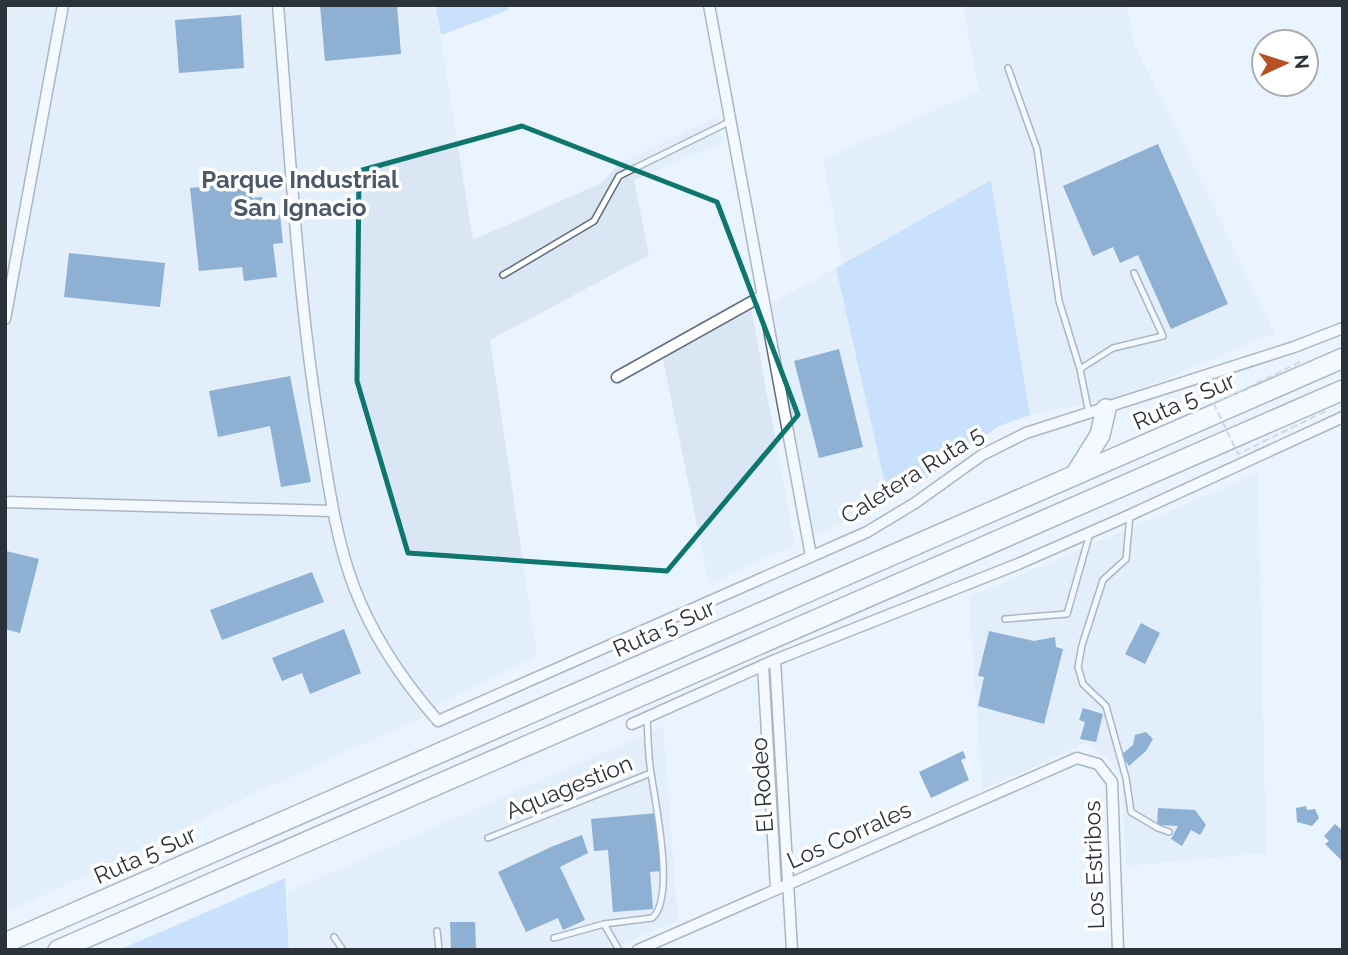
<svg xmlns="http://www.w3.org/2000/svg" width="1348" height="955" font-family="Raleway,sans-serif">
<rect width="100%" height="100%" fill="#eaf4ff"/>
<path fill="#dae6f4" d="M5,5H435L473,240L601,183L619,164L717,116L722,143L634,180L649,255L490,340L537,656L442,703L421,718L275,784L5,914Z
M963,5H1127L1134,44L1275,333L1126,396L1030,415L991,180L843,265L823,159L979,91Z
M836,268L889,502L808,539L771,303Z
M751,308L795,545L709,584L663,359Z
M1258,473L1266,853L1126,866L1122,778L1109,759L1085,743L1042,764L982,789L969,597Z
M663,726L678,920L610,950H289L288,892Z"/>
<path fill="#a3caf8" d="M435,5H510L508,10L441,35Z
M991,180L1030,415L999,426L919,484L889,502L836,268Z
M285,878L289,950H119Z"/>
<path fill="#205d9d" d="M320,5H397L401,54L325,61Z
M241,15L244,68L179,73L175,20Z
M1158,144L1228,304L1171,329L1138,255L1120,263L1113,247L1093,256L1063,186Z
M251,182L252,198L262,197L264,216L280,215L283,243L273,244L277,277L244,281L242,267L199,271L190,188Z
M69,253L165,263L160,307L64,297Z
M839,349L863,447L819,458L794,361Z
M290,376L311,482L281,487L270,426L218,437L209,391Z
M6,551L39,559L20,633L5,629Z
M312,572L324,602L222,640L210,610Z
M1141,623L1160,633L1145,664L1125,654Z
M344,629L361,673L310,694L302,673L282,681L272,658Z
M989,631L1034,641L1055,637L1056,647L1063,649L1044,724L978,706L984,677L978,676Z
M1083,708L1103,714L1096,742L1080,739L1085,722L1079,720Z
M1146,732L1153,739L1146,751L1129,766L1121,755L1133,745L1135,735Z
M963,751L966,758L961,760L969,780L931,798L919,772Z
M1306,806L1307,810L1315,809L1319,818L1312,826L1297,822L1296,808Z
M1158,808L1195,810L1206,825L1200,835L1191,830L1182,846L1171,839L1178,826L1157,825Z
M657,813L662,871L650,872L653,909L613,912L608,850L594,851L591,819Z
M1335,824L1343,831V862L1325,844L1329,841L1324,836Z
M582,835L588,853L560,867L585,920L563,930L558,918L526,932L498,872L551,847Z
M450,922H475L476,950H451Z"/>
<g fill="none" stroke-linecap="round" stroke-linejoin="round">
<defs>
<path id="service" d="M1008,68L1037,149L1059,301L1080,369L1089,414
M503,275L594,221L619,176L729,122
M1080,369L1113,348L1163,336L1134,273
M1130,515L1126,559L1103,580L1082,645L1078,667L1083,684L1106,706L1126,778L1131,812L1158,828L1169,832
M1005,619L1067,614L1090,533
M488,838L651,773
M604,924L619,950
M437,931L439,950
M334,937L343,950
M554,938L604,924L652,918C676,899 655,802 651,773C648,755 648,736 647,718"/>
<path id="minor" d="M278,5C290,149 297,295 321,438C329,488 336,539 354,587C373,637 403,681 438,721L867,532L915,503L982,455L1026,433L1294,347L1343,328
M709,5L811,556
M5,319L63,5
M617,377L762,296
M5,502L332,511
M775,660L792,950
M763,665L776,889
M632,724L775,660L1018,564L1130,515L1343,417
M638,950L1077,758L1098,764L1112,782L1118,950"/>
<path id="motorway" d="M1075,475L1100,435L1106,409
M5,943L1343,358
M58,950L1343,390"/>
</defs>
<use href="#service" stroke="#5f6c7c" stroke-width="8"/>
<use href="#minor" stroke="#5f6c7c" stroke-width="13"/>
<use href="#motorway" stroke="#5f6c7c" stroke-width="22"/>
<use href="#service" stroke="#fff" stroke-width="5"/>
<use href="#minor" stroke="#fff" stroke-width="10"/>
<use href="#motorway" stroke="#fff" stroke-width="19"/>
<path stroke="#b0b8c2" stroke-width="2" stroke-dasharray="7 3.5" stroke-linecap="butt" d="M1300,362L1214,404L1238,454L1328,410"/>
</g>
<path d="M0 0H1348V955H0ZM522,126L717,202L798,415L667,571L408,553L357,381L359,171Z" fill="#eaf4ff" fill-opacity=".55" fill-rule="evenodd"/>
<path fill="none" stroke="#0f766e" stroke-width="5" stroke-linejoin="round" d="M522,126L717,202L798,415L667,571L408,553L357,381L359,171Z"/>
<g text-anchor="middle" stroke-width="7" stroke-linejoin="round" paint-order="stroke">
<g font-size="23" fill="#2c3239" stroke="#fff">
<text transform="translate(1184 401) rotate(-24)" y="8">Ruta 5 Sur</text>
<text transform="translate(912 475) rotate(-32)" y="8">Caletera Ruta 5</text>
<text transform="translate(664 628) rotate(-24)" y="8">Ruta 5 Sur</text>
<text transform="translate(762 785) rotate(-94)" y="8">El Rodeo</text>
<text transform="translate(569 787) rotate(-22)" y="8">Aquagestion</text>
<text transform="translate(849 835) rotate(-24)" y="8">Los Corrales</text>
<text transform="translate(145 855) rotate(-24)" y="8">Ruta 5 Sur</text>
<text transform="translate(1094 865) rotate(-92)" y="8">Los Estribos</text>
</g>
<g font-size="24" font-weight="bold" fill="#4c5969" stroke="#fff">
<text x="300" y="188">Parque Industrial<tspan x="300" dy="28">San Ignacio</tspan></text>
</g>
</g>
<rect width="1348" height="955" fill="none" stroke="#2c3239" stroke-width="14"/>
<g transform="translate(1285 63) rotate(86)"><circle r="33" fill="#ffffff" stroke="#abadb0" stroke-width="2"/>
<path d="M0-5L12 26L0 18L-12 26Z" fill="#b65123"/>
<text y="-10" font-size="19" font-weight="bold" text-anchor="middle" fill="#2c3239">N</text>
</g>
</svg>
